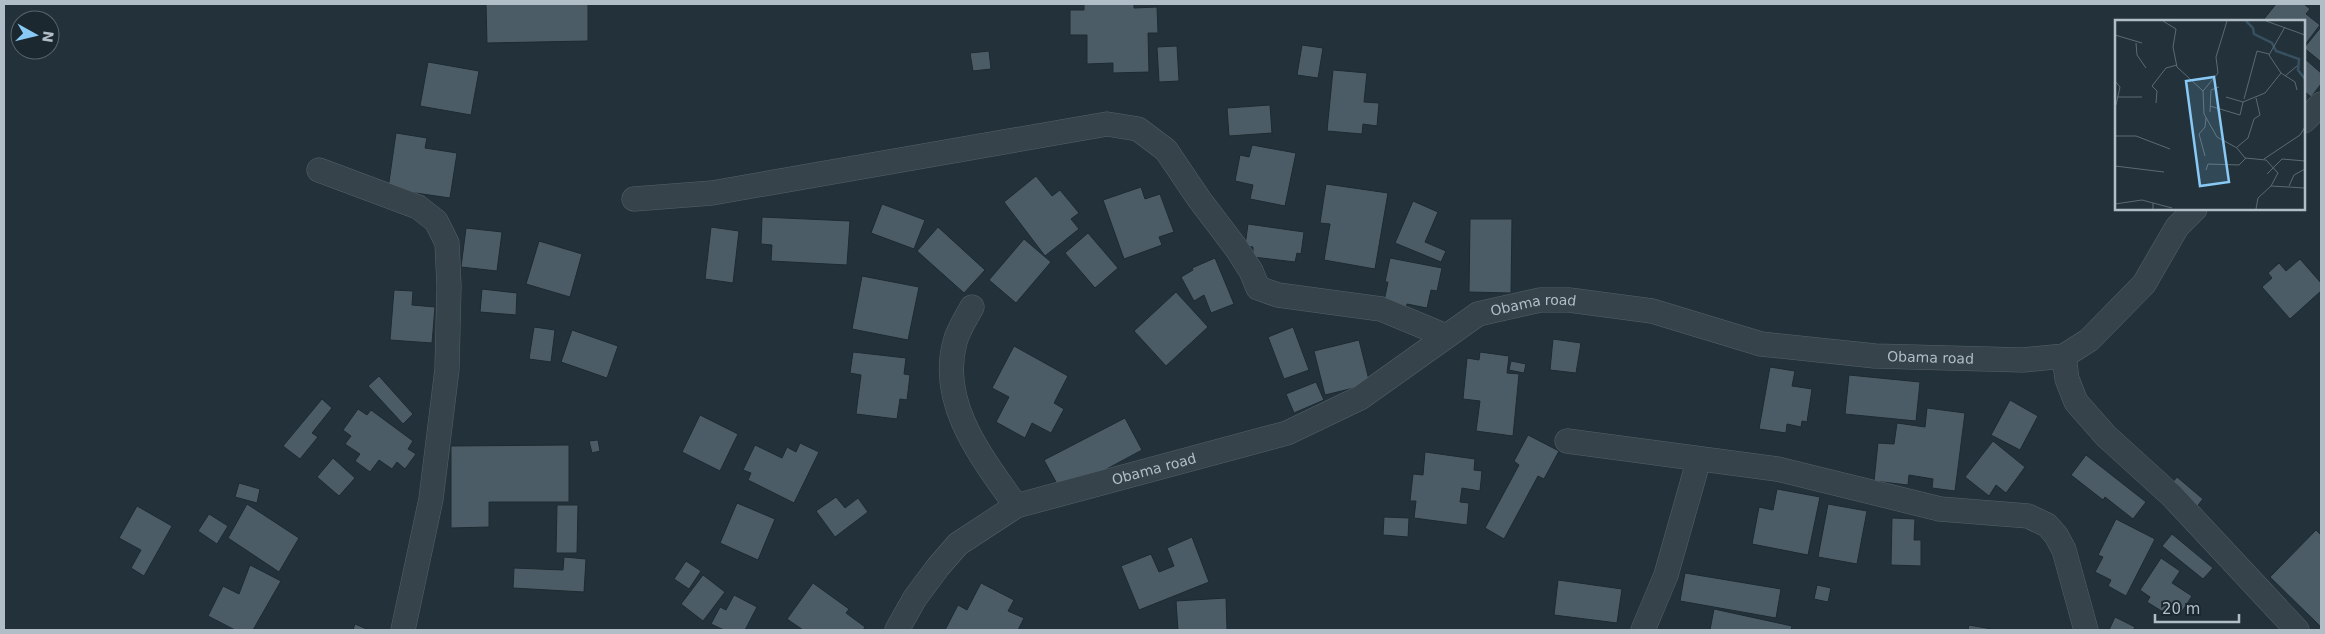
<svg xmlns="http://www.w3.org/2000/svg" width="2325" height="634" font-family="'DejaVu Sans',sans-serif">
<rect width="100%" height="100%" fill="#23323a"/>
<path fill="#4c5c66" stroke="#1e2a32" d="M486,4H588V41L487,43Z
M1084,4H1134V8L1157,7L1158,33H1148L1149,72L1113,73V63L1087,64V35H1070V10H1084Z
M2276,4H2304L2310,9L2306,14L2320,25L2304,46V21H2266L2264,19Z
M2321,27V60L2320,61L2304,48Z
M1302,45L1323,48L1318,78L1297,75Z
M1177,46L1179,81L1159,82L1157,47Z
M989,51L991,69L973,71L970,53Z
M2304,58L2321,73V84L2311,97L2304,91Z
M428,62L479,71L471,115L420,106Z
M1333,70L1367,73L1364,102L1379,103L1377,126L1363,124L1362,134L1327,131Z
M1270,105L1272,133L1229,136L1227,108Z
M396,133L427,138L425,148L457,153L450,198L388,189Z
M1252,145L1296,153L1285,206L1250,199L1253,185L1235,181L1240,155L1249,157Z
M1036,176L1052,196L1060,190L1079,213L1071,219L1079,229L1045,256L1004,202Z
M1326,184L1388,193L1375,269L1324,260L1330,224L1320,223Z
M1141,187L1145,199L1160,194L1174,232L1159,237L1162,245L1124,259L1103,200Z
M1413,201L1438,212L1425,242L1446,251L1441,262L1395,243Z
M882,204L925,220L914,249L871,233Z
M762,217L850,221L847,265L771,261L772,245L761,244Z
M1470,219H1512L1511,293L1469,292Z
M1248,224L1304,232L1301,254L1297,253L1295,262L1253,257V247L1245,246Z
M711,227L739,231L733,283L705,279Z
M938,227L985,270L964,293L917,251Z
M466,228L502,232L497,271L461,267Z
M1088,233L1118,268L1095,288L1065,253Z
M1024,239L1051,262L1016,303L989,280Z
M539,241L582,254L570,297L526,284Z
M1215,258L1234,304L1211,313L1204,295L1194,301L1181,277L1193,270L1192,268Z
M1390,258L1442,268L1437,291L1431,290L1427,308L1407,304L1405,311L1383,306L1388,282H1385Z
M2300,259L2321,283V291L2290,319L2262,287L2272,278L2268,273L2279,263L2286,271Z
M862,276L919,287L908,340L852,329Z
M482,289L517,293L516,315L480,312Z
M394,290L413,291L412,305L435,307L432,343L390,340Z
M1176,292L1208,327L1166,366L1134,331Z
M534,327L555,330L551,362L529,359Z
M1293,327L1309,370L1284,379L1268,337Z
M572,330L618,346L607,378L561,362Z
M1553,339L1581,343L1576,373L1550,370Z
M1359,340L1370,384L1325,395L1314,351Z
M1014,346L1068,376L1054,403L1064,409L1051,433L1032,423L1025,438L996,422L1009,397L992,388Z
M853,352L906,358L904,374L910,375L907,400L900,399L897,419L856,414L861,375L850,373Z
M1480,352L1509,356L1507,373L1519,374L1513,436L1476,431L1480,401L1463,399L1467,358L1479,360Z
M1511,361L1526,364L1524,373L1509,370Z
M1770,367L1795,371L1792,386L1812,389L1807,422L1802,421L1801,427L1787,424L1786,433L1759,429Z
M1849,375L1920,382L1916,421L1845,414Z
M379,376L413,414L403,424L368,386Z
M1316,382L1324,400L1294,413L1286,394Z
M322,399L332,408L312,433L318,437L300,459L283,446Z
M2010,400L2038,416L2020,450L1991,435Z
M1927,408L1965,413L1955,491L1932,488L1933,479L1909,475L1908,485L1874,481L1878,443L1894,444L1897,423L1925,427Z
M358,409L367,415L371,410L413,441L408,449L416,454L405,469L397,462L392,469L379,460L370,472L355,461L360,454L345,444L351,436L343,430Z
M700,415L738,434L720,471L682,452Z
M1125,418L1142,450L1062,493L1044,460Z
M1528,435L1559,451L1544,479L1538,476L1504,539L1485,528L1519,465L1514,461Z
M598,440L600,451L592,453L589,441Z
M1993,441L2025,467L2006,493L1996,485L1989,496L1965,477Z
M800,443L819,452L794,503L748,480L751,473L743,470L755,445L782,458L787,447L796,452Z
M569,445V502H489V527L451,528V446Z
M1425,452L1475,459L1474,470L1482,471L1480,491L1462,488L1460,502L1469,503L1467,525L1414,518L1416,501H1410L1413,474L1423,475Z
M2086,455L2146,502L2133,519L2105,497L2103,500L2071,475Z
M333,458L355,478L339,496L317,477Z
M2177,477L2203,499L2194,510L2168,488Z
M239,483L260,489L257,503L235,497Z
M1777,489L1820,497L1808,555L1752,544L1759,507L1773,510Z
M836,497L845,508L858,498L868,512L835,537L816,511Z
M737,503L775,519L758,560L720,543Z
M247,504L299,538L279,572L228,538Z
M1828,504L1867,511L1857,564L1818,557Z
M557,505H578L577,553H556Z
M137,506L172,526L144,576L131,568L141,550L119,538Z
M209,514L228,526L217,544L198,531Z
M1384,517L1409,518L1408,537L1383,535Z
M1892,518L1915,519L1914,540H1921V566L1891,565Z
M2116,519L2155,539L2126,596L2108,586L2111,580L2095,572L2103,557L2098,555Z
M2316,530L2321,535V627L2270,577Z
M2172,534L2213,568L2203,579L2162,546Z
M1192,537L1209,582L1139,610L1121,566L1151,554L1159,572L1174,566L1167,548Z
M564,557L586,559L584,592L513,588L514,568L563,570Z
M2161,558L2180,571L2172,583L2192,596L2179,616L2171,610L2168,615L2147,602L2150,597L2140,590Z
M686,561L701,571L689,589L674,579Z
M250,565L281,581L253,630H235L208,616L223,586L239,594Z
M1685,573L1781,589L1776,618L1680,601Z
M703,575L725,592L703,621L681,604Z
M1558,580L1622,589L1617,623L1554,615Z
M813,583L849,609L846,613L865,627L863,630H803L787,619Z
M981,583L1014,600L1008,611L1024,618L1018,630H945L958,605L967,610Z
M1817,585L1831,588L1828,602L1814,599Z
M734,595L757,607L745,630H724L711,624L720,607L726,610Z
M1226,598L1227,630H1178L1176,601Z
M1714,609L1792,626L1791,630H1710Z
M2115,617L2135,627L2133,630H2109Z
M355,624L369,630H353Z
M1969,625L1997,630H1968Z"/>
<g fill="none" stroke-linecap="round" stroke-linejoin="round">
<defs>
<g id="minor">
<path d="M2304,121L2321,104"/>
<path d="M319,170L418,207L436,221L447,243L449,286L447,369L431,499L403,630"/>
<path d="M634,199L712,193L1107,124L1138,129L1166,150L1199,199L1237,249L1251,271L1258,288L1278,295L1381,309L1446,336"/>
<path d="M972,307C966,318 958,330 955,342C938,404 983,459 1016,506"/>
<path d="M2064,356L2067,379L2076,402L2106,436L2172,496L2297,630"/>
<path d="M1567,441L1777,469L1940,509L2028,516L2047,525L2056,535L2064,550L2086,630"/>
<path id="s1" d="M897,630L915,598L938,567L958,544L1016,506L1287,433L1360,398L1478,314L1540,300H1569L1652,311L1761,344L1875,356L2023,360L2064,356L2089,340L2144,284L2177,227L2195,209"/>
<path d="M1643,630L1666,575L1699,459"/>
</g>
</defs>
<use href="#minor" stroke="#556169" stroke-width="25"/>
<use href="#minor" stroke="#37434b" stroke-width="24"/>
</g>
<g text-anchor="middle" stroke-width="4.5" stroke-linejoin="round" paint-order="stroke">
<g font-size="14" fill="#b2bec7" stroke="#1c2830">
<text dy="5" stroke="none"><textPath href="#s1" startOffset="738">Obama road</textPath></text>
<text dy="5" stroke="none"><textPath href="#s1" startOffset="1142">Obama road</textPath></text>
<text dy="5" stroke="none"><textPath href="#s1" startOffset="318">Obama road</textPath></text>
</g>
</g>
<g transform="translate(2115 20)">
<rect width="190" height="190" fill="#23323a"/>
<path fill="none" stroke="#375161" stroke-width="2.5" d="M131,1L138,8L139,14L157,23L161,31L184,39L183,50L190,59"/>
<path fill="none" stroke="#5c6a72" stroke-width="1" d="M48,1L61,9L58,27L62,47L88,71L89,94L102,117L122,128L130,138L151,140L163,153L156,166L143,178L141,189M151,1L190,15M170,7L154,35L166,53L180,62L182,70M0,15L27,23M21,23L22,35L31,48M170,56L182,46M0,61L5,67L1,85M88,71L103,53L101,37L112,1M2,77H27M111,77L128,82M129,79L142,31L154,34M128,82L150,73L166,53M41,83L42,71L37,66L51,48L62,45M95,86L125,95L128,82M95,92L96,70L104,67M0,116H21L55,129M122,127L133,118L139,99L145,95L141,78M90,136L84,114L90,107L91,98M149,139L185,115L190,107M0,146L49,152M91,150L93,144L124,145L131,138M152,154L167,139L190,141M156,166L190,168M174,166L179,155L190,149M38,183L57,188M0,184L27,180L38,183V189"/>
<path fill="#88caf5" fill-opacity="0.15" stroke="#88caf5" stroke-width="2.5" d="M99,57L114,162L85,166L71,61Z"/>
<rect width="190" height="190" fill="none" stroke="#b2bec7" stroke-width="2.5"/>
</g>
<rect width="2325" height="634" fill="none" stroke="#b2bec7" stroke-width="10"/>
<g transform="translate(35 35) rotate(98)"><circle r="24" fill="#1c2830" stroke="#58646c"/>
<path d="M0-4L9 19L0 12L-9 19Z" fill="#88caf5"/>
<text y="-8" font-size="14" font-weight="bold" text-anchor="middle" fill="#b2bec7">N</text>
</g>
<path d="M2155 614v8h84v-8" fill="none" stroke="#b2bec7" stroke-width="2.5"/>
<text x="2162" y="614" font-size="15" fill="#b2bec7" stroke="#1c2830" stroke-width="4" paint-order="stroke">20 m</text>
</svg>
